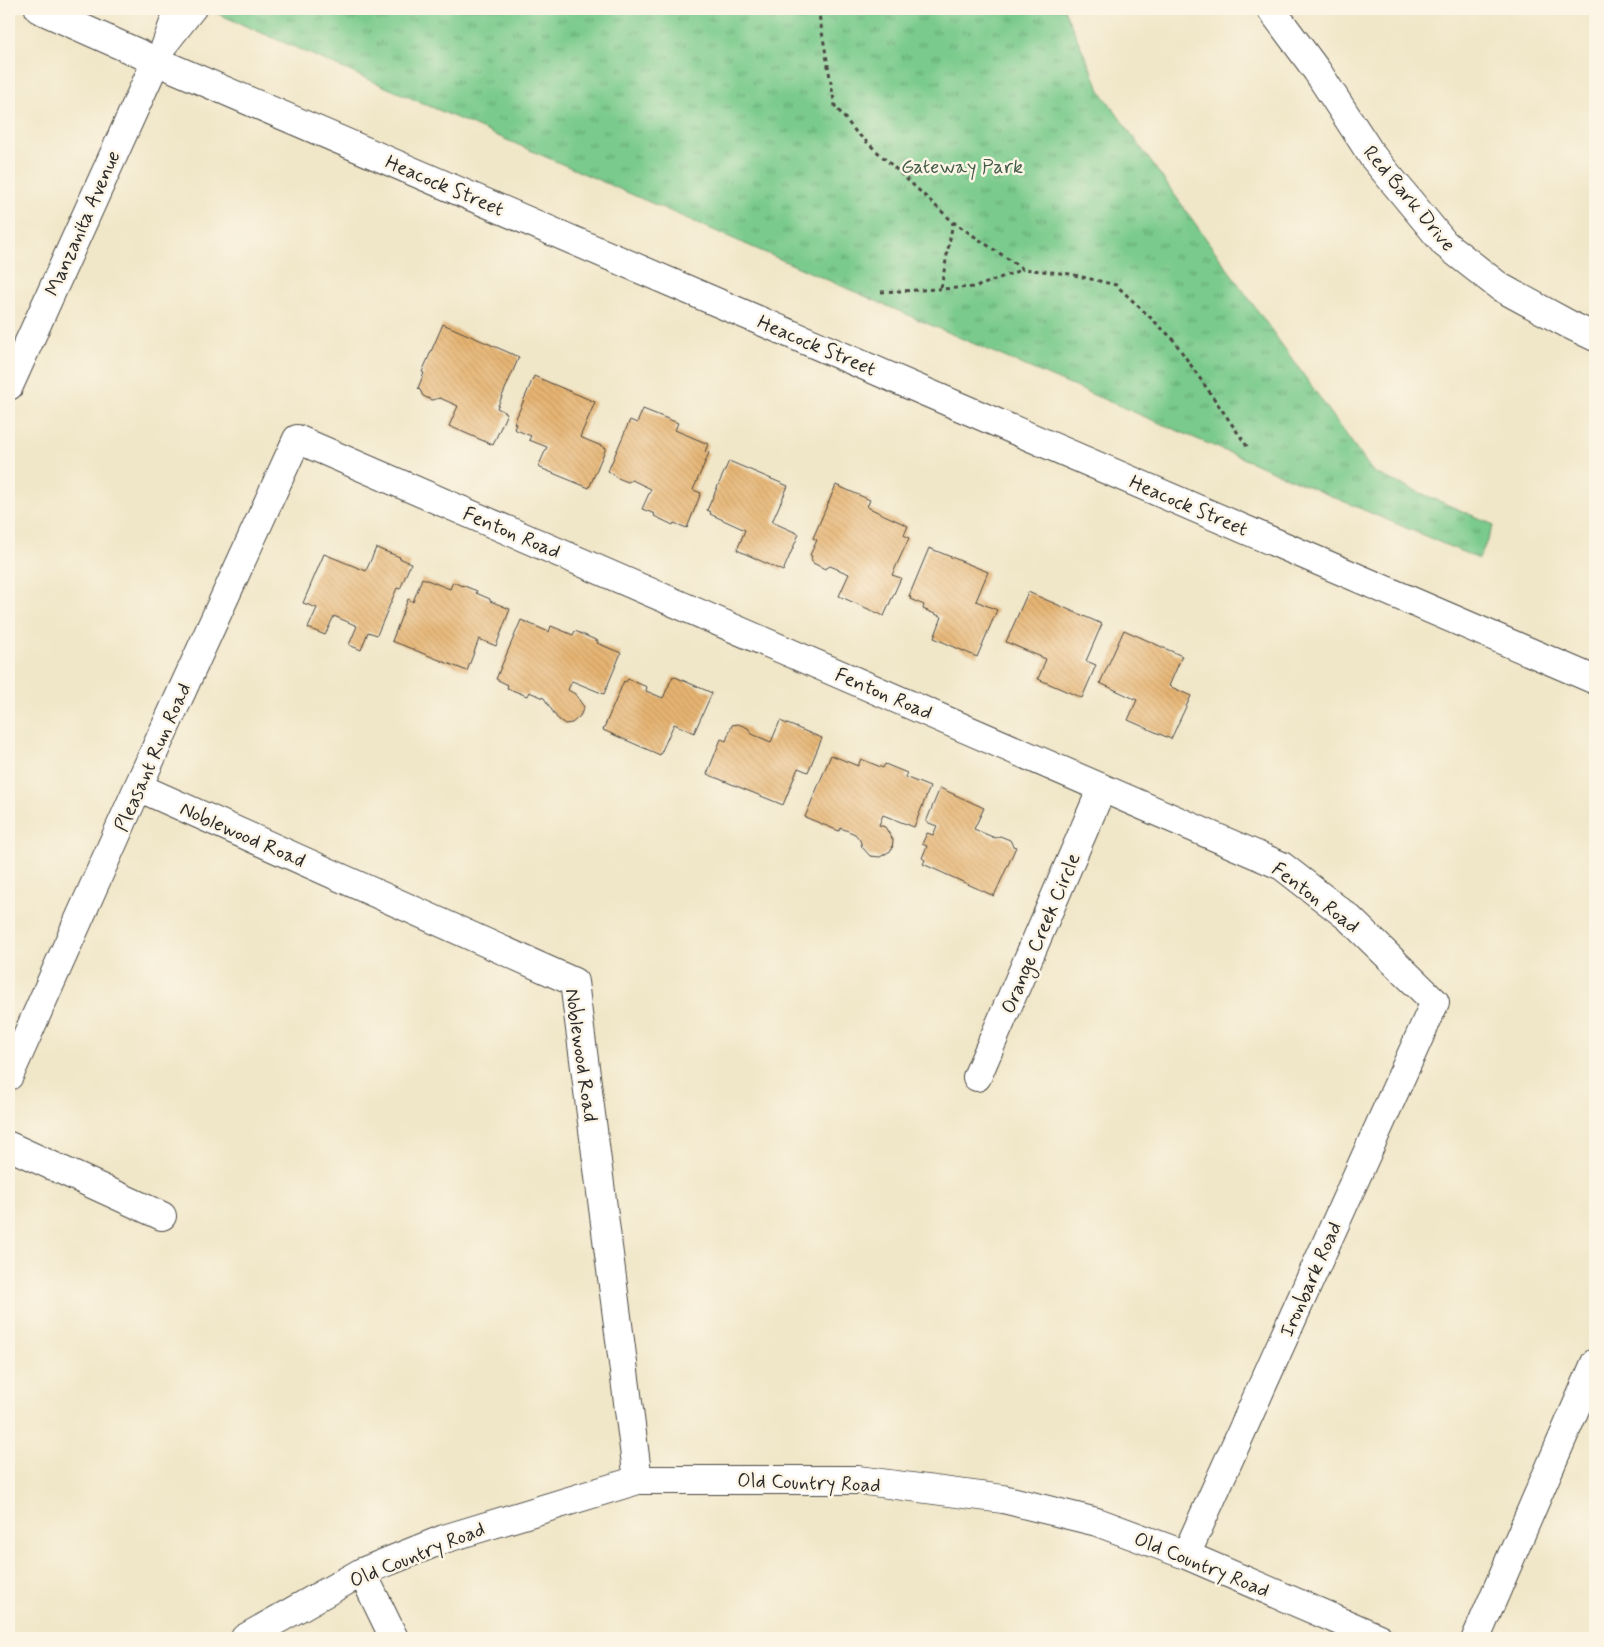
<svg xmlns="http://www.w3.org/2000/svg" width="1604" height="1647" font-family="Mynerve,sans-serif">
<defs>
<pattern id="park-tufts" width="24" height="20" patternUnits="userSpaceOnUse" patternTransform="scale(1.25)"><rect width="24" height="20" fill="#79ca8c"/><path d="M3 7l-1-3M5 7V3M7 7l1-3M15 17l-1-3M17 17v-4M19 17l1-3" fill="none" stroke="#63a473"/></pattern>
<pattern id="building-back-hatch" width="6" height="6" patternUnits="userSpaceOnUse" patternTransform="scale(1.25)"><rect width="6" height="6" fill="#e6b472"/><path d="M-1 5l2 2M0 0l6 6M5-1l2 2" fill="none" stroke="#c59b63"/></pattern>
</defs>
<rect width="100%" height="100%" fill="#fcf5e5"/>
<filter id="ink" filterUnits="userSpaceOnUse"><feTurbulence type="fractalNoise" baseFrequency=".02" numOctaves="2"/><feDisplacementMap in="SourceGraphic" scale="10" xChannelSelector="R" yChannelSelector="G"/><feConvolveMatrix kernelMatrix="1 2 1 2 8 2 1 2 1" color-interpolation-filters="sRGB"/></filter>
<filter id="wash" filterUnits="userSpaceOnUse"><feTurbulence type="fractalNoise" baseFrequency=".0096" numOctaves="4" result="noise"/><feDisplacementMap in="SourceGraphic" scale="20" xChannelSelector="R" yChannelSelector="G"/><feGaussianBlur stdDeviation="1.12" result="paint"/><feColorMatrix in="noise" values="0 0 0 0 0 0 0 0 0 0 0 0 0 0 0 0 0 1.4 0 .05"/><feComposite in="paint" operator="in"/></filter>
<g filter="url(#wash)">
<rect width="100%" height="100%" fill="#f0e6c8"/>
<path fill="url(#park-tufts)" stroke="#527a5c" d="M207,9H1064L1101,92L1373,472L1494,525L1479,559L988,350Z"/>
<g id="blocks">
<path fill="url(#building-back-hatch)" d="M443,324L519,357L497,408L507,413L493,445L449,426L458,406L440,398L432,400L423,396L420,390L418,388L424,373L422,372Z
M534,376L595,402L580,437L606,448L589,488L538,467L547,447L529,440L531,436L514,429L516,424L514,423Z
M643,409L678,423L675,430L708,444L705,452L709,453L693,490L701,493L687,528L674,523L673,525L654,516L655,514L642,509L651,489L632,480L628,482L615,477L613,474L608,471L630,420L637,423Z
M729,461L788,486L772,522L799,534L783,571L737,550L745,530L710,514L711,512L707,510Z
M836,485L870,500L867,507L908,526L904,535L909,538L892,575L901,578L884,616L839,596L849,574L830,566L825,569L813,563L811,558L812,556L810,555L817,540L813,538Z
M376,548L400,557L399,558L411,563L400,589L397,588L377,635L368,632L361,650L349,645L357,626L334,616L325,635L308,628L317,608L303,603L324,554L366,571Z
M929,548L988,572L976,601L997,610L977,657L934,638L942,617L923,609L924,605L910,599L911,597L909,596Z
M422,578L450,589L453,582L462,586V585L477,591L476,593L490,599V601L510,609L496,646L479,639L467,671L392,641L408,599L413,602Z
M1028,592L1102,624L1086,661L1096,665L1082,698L1038,679L1046,659L1006,642Z
M521,620L549,632L551,626L573,635L575,631L598,641L597,643L621,653L604,694L572,681L568,690L575,694L584,707L580,716L572,723L565,724L557,718L544,698L529,692L527,696L507,688L508,685L496,679Z
M1124,630L1182,656L1169,686L1191,696L1171,739L1128,720L1137,700L1100,683Z
M673,676L712,693L694,733L674,724L660,755L603,730L624,681L626,682L628,679L647,687L646,691L663,698Z
M780,721L822,738L808,772L798,768L783,805L707,774L721,739L726,741L732,725L738,724L748,728L752,734L771,742Z
M831,755L858,766L861,759L883,768L885,764L907,773L905,777L930,787L914,827L883,815L879,825L885,827L893,840L892,850L880,857L870,856L862,847L860,840L855,834L841,828L839,831L805,817Z
M940,788L984,808L974,829L995,838L1000,836L1010,840L1013,846L1016,847L994,896L923,864L925,860L922,858L927,846L922,844L927,833L933,835L937,826L926,822Z"/>
</g>
</g>
<g filter="url(#ink)">
<use href="#blocks" fill-opacity="0" stroke="#494743" stroke-width="1"/>
<g fill="none" stroke-linecap="round" stroke-linejoin="round">
<defs>
<path id="lane" d="M160,48L174,9
M156,61L197,9"/>
<path id="street" d="M1271,9L1317,71L1373,157L1445,244L1500,287L1570,325L1595,337
M138,787L574,982L638,1480
M9,1076L138,787L297,439L1282,866L1349,918L1435,1002L1186,1555
M977,1077L1102,788
M9,1146L162,1216
M362,1572L394,1638
M245,1638L362,1572L444,1539L638,1480H858L1003,1499L1097,1522L1186,1555L1379,1638"/>
<path id="secondary" d="M39,9L156,61L1595,680
M9,386L156,61
M1476,1638L1595,1363"/>
</defs>
<use href="#lane" stroke="#494743" stroke-width="21"/>
<use href="#street" stroke="#494743" stroke-width="30"/>
<use href="#secondary" stroke="#494743" stroke-width="30"/>
<path stroke="#494743" stroke-width="3" stroke-dasharray="4 4" stroke-linecap="butt" d="M818,9L835,106L856,132L953,222L1023,269L1070,274L1116,285L1172,338L1249,449
M941,288L953,222
M881,292L976,287L1023,269"/>
<use href="#lane" stroke="#fff" stroke-width="19"/>
<use href="#street" stroke="#fff" stroke-width="28"/>
<use href="#secondary" stroke="#fff" stroke-width="28"/>
</g>
</g>
<g text-anchor="middle" stroke-width="5" stroke-linejoin="round" paint-order="stroke">
<g font-size="20" fill="#425b48" stroke="#fcf5e5">
<text x="962" y="173">Gateway Park</text>
</g>
<g font-size="20" fill="#2b2b2b" stroke="#fcf5e5">
<text transform="translate(445 185) rotate(23)" y="7">Heacock Street</text>
<text transform="translate(1410 198) rotate(50)" y="7">Red Bark Drive</text>
<text transform="translate(82 223) rotate(-66)" y="7">Manzanita Avenue</text>
<text transform="translate(817 345) rotate(23)" y="7">Heacock Street</text>
<text transform="translate(1189 505) rotate(23)" y="7">Heacock Street</text>
<text transform="translate(512 532) rotate(23)" y="7">Fenton Road</text>
<text transform="translate(884 693) rotate(23)" y="7">Fenton Road</text>
<text transform="translate(152 757) rotate(-66)" y="7">Pleasant Run Road</text>
<text transform="translate(243 834) rotate(24)" y="7">Noblewood Road</text>
<text transform="translate(1316 897) rotate(37)" y="7">Fenton Road</text>
<text transform="translate(1040 933) rotate(-67)" y="7">Orange Creek Circle</text>
<text transform="translate(582 1055) rotate(82)" y="7">Noblewood Road</text>
<text transform="translate(1310 1279) rotate(-66)" y="7">Ironbark Road</text>
<text transform="translate(809 1482) rotate(2)" y="7">Old Country Road</text>
<text transform="translate(417 1554) rotate(-22)" y="7">Old Country Road</text>
<text transform="translate(1202 1564) rotate(22)" y="7">Old Country Road</text>
</g>
</g>
<rect width="1604" height="1647" fill="none" stroke="#fcf5e5" stroke-width="30"/>
</svg>
